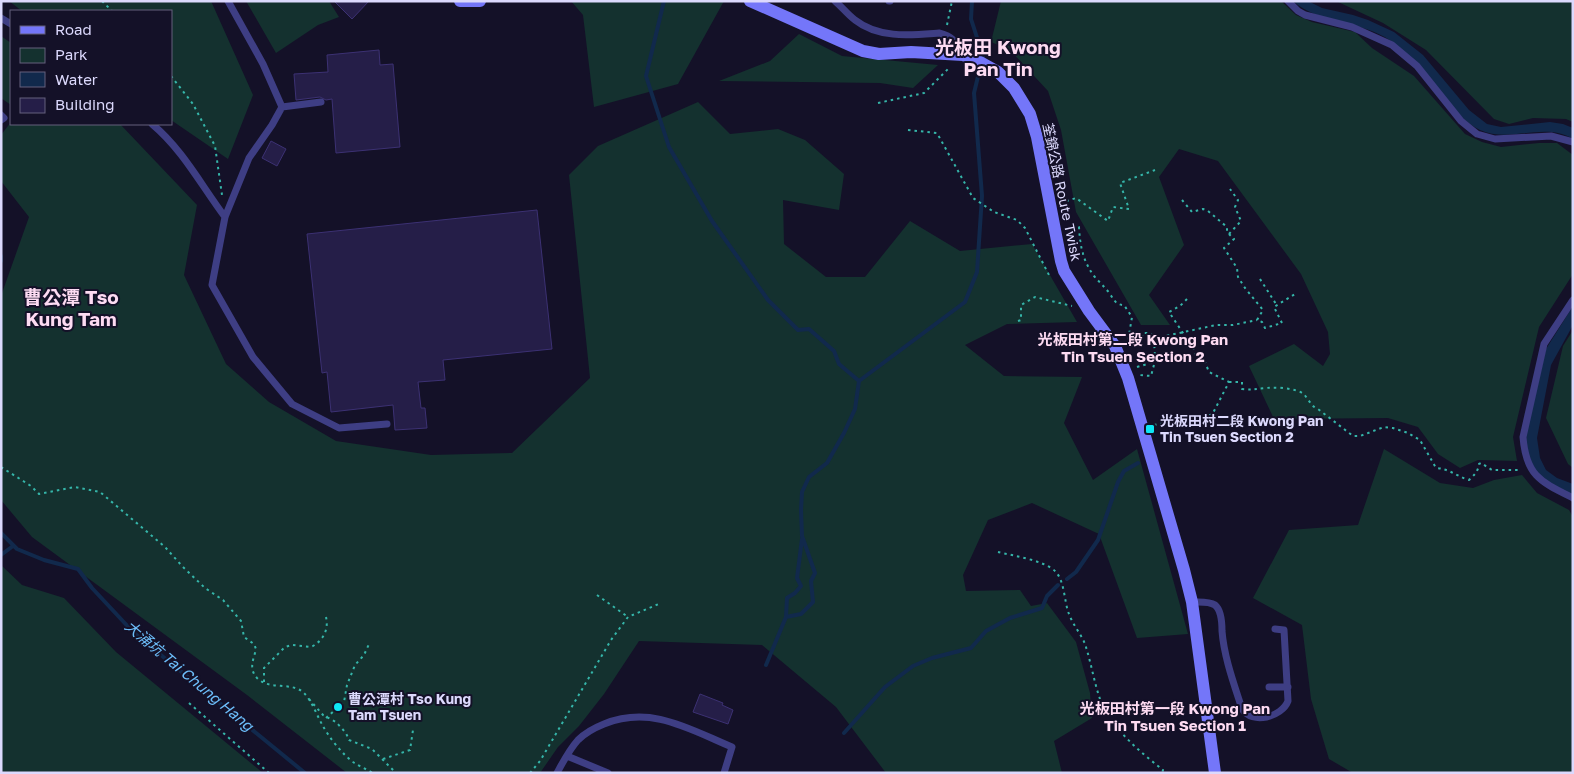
<svg xmlns="http://www.w3.org/2000/svg" width="1574" height="774" font-family="'Golos Text','Noto Sans TC',sans-serif">
<rect width="100%" height="100%" fill="#141128"/>
<path fill="#14312f" d="M9,1H211L253,95L228,159L171,120V11H22Z
M246,1H329L339,17L318,25L276,53Z
M571,1H724L678,84L594,107L583,15Z
M1001,1H1281L1296,15L1312,22L1355,32L1372,48L1414,76L1465,134L1482,142L1501,147L1539,143H1557L1573,155V274L1539,327L1513,437L1517,461L1478,460L1460,468L1438,454L1418,427L1388,418L1274,419L1249,366L1294,344L1323,366L1330,354L1328,332L1301,274L1218,161L1179,149L1159,177L1184,245L1149,295L1170,325H1141L1076,212L1061,130L1048,91L1010,50L991,42Z
M1336,1H1573V122L1566,119L1533,118L1509,124L1494,119L1426,50L1383,23Z
M799,34L842,56L938,65L913,88L880,83L719,81L770,61Z
M1,36L11,43V105L1,98Z
M698,102L730,134L778,129L805,140L844,174L839,210L783,200L784,244L826,277H865L910,221L960,251L1032,244L1077,322L1007,324L965,345L1004,376L1082,377L1064,423L1093,480L1137,449L1188,634L1137,638L1099,534L1032,503L988,520L963,575L966,591L1020,590L1031,606L1047,603L1076,642L1090,693L1092,718L1054,741L1062,773H886L836,707L762,645L639,641L604,694L579,726L558,747L540,773H347L247,695L32,537L1,500V296L29,217L1,181V135L11,122V124H120L197,205L184,275L226,364L269,402L336,441L431,455L512,453L590,378L569,175L598,146Z
M1573,330V468L1568,464L1546,418L1563,346Z
M1384,449L1440,483L1473,488L1494,480L1522,475L1537,493L1569,510L1573,517V773H1353L1329,759L1311,699L1302,625L1253,598L1289,530L1358,525Z
M1,565L22,585L64,598L116,652L263,773H1Z"/>
<path fill="#11294c" d="M1293,1H1308L1322,8L1353,15L1368,20L1394,32L1423,55L1469,110L1487,124L1501,127L1550,122L1563,124L1573,128V139C1544,121 1510,144 1480,130C1458,120 1424,77 1407,58C1402,52 1397,45 1391,41C1361,20 1320,25 1293,1Z
M1573,306V325L1551,365L1537,438L1540,458L1546,470L1557,478L1573,484V495L1547,482L1534,469L1527,451L1526,435L1546,349Z"/>
<g fill="none" stroke-linecap="round" stroke-linejoin="round">
<path stroke="#11294c" stroke-width="4" d="M664,1L646,76L669,147L712,221L768,300L798,330L809,329L834,351L839,364L859,381
M1,256V261
M1,533L17,549L44,560L78,569L92,588L134,633L305,773
M1,555L13,546
M1067,579L1076,572L1098,540L1118,482L1124,471L1138,463
M786,617L787,598L795,593L801,586L797,578L802,539
M766,665L786,617L801,614L813,602L811,581L815,573L802,536L801,510L802,492L809,477L827,463L844,433L855,409L859,381L965,302L977,272L982,196L974,93L983,56L971,19L972,1
M844,733L885,687L913,666L932,658L971,648L986,631L1010,618L1042,608L1047,596L1058,585"/>
</g>
<path fill="#251e48" stroke="#3c3173" d="M334,1H369L352,19Z
M379,50L380,65L393,64L400,147L336,153L332,99L326,100L320,97L296,100L294,74L328,72L327,55Z
M271,141L286,149L277,166L262,158Z
M537,210L552,349L443,360L445,380L418,382L421,408H425L427,428L395,430L393,405L331,412L327,372L322,373L307,234Z
M700,694L723,703L722,705L733,710L728,724L693,712Z"/>
<g fill="none" stroke-linecap="round" stroke-linejoin="round">
<path stroke="#35b5a9" stroke-width="2" stroke-dasharray="2.5 4" stroke-linecap="butt" d="M102,1L112,11
M947,25L952,1
M171,76L193,104L215,146L222,195
M878,103L924,93L950,67
M908,130L937,133L973,198L994,212L1017,220L1025,228L1049,275H1052
M1182,200L1192,212L1203,209L1208,211L1227,227V232L1234,239L1224,248L1237,268L1238,277L1245,288L1263,310L1257,320L1262,322L1265,328L1282,323L1274,307L1295,294
M1064,206V202L1076,198L1108,221L1113,207L1129,209L1120,183L1155,170
M1066,230L1079,227C1080,246 1083,261 1094,276C1099,282 1105,287 1110,294C1114,300 1116,305 1124,305L1132,317L1128,341
M1229,234L1241,221L1235,207L1238,200L1230,189
M1260,279L1276,304
M1187,299L1180,306L1169,312L1195,351L1196,357L1205,362L1209,372L1229,382L1213,413L1203,420
M1018,321L1021,320V305L1035,297L1072,306
M1154,337H1161L1216,325H1233L1257,320
M1129,341L1142,337L1143,333H1150L1154,337L1155,361L1151,376L1139,375
M1137,367L1154,362
M1229,382H1242V389C1251,390 1257,389 1266,388C1276,387 1288,388 1298,391C1308,394 1309,406 1318,409L1353,436H1360L1384,427L1393,428L1408,433L1420,440L1436,468C1450,469 1456,476 1469,480C1474,475 1478,472 1479,464L1481,463L1492,470H1521
M1154,425L1187,418L1211,421
M1,467L31,486L39,494L75,487L100,492L165,547L182,566L205,588L223,600L241,621L244,637L254,644L256,649C254,659 248,668 257,678C270,691 291,681 304,693C312,701 317,716 323,726C328,736 343,755 353,762C359,766 366,769 373,773
M998,552C1014,556 1043,560 1055,571C1065,581 1064,602 1069,614C1073,625 1081,634 1085,644C1091,662 1094,682 1100,699C1112,729 1139,751 1163,770L1162,773
M597,595L628,617
M264,682V668L285,647L292,645L311,647C323,641 329,630 326,617
M309,699L323,715L336,722L346,733L349,740L372,749L396,773
M189,703L269,773
M326,718L344,702L347,685L355,665L364,655L369,644
M383,759L410,750L413,730
M375,773H385
M530,773L540,761L611,640L628,617L661,603"/>
<path stroke="#3e3e84" stroke-width="7" d="M228,1L263,64L282,107L272,125L249,158L225,217L212,285L253,357L292,404L339,428L387,424
M835,1C842,7 848,15 855,20C879,39 912,35 939,33C952,36 958,43 963,55
M889,1H890
M1288,1L1298,11L1305,15L1352,27L1392,45L1417,66L1461,121L1477,134L1495,139L1551,136L1573,142
M1,18L11,24
M282,107L321,102
M1,115L4,118L1,120
M152,124C183,150 201,185 225,217
M1573,300L1544,344L1523,437C1526,476 1541,482 1573,498
M1192,602C1199,602 1209,601 1215,605C1221,610 1222,623 1222,631C1224,657 1234,684 1242,709C1252,725 1282,717 1288,701L1284,630L1275,629
M1269,687H1288
M567,756L608,773
M557,773C563,762 569,750 578,740C585,733 594,728 604,724C651,705 689,729 732,747L724,773"/>
<path stroke="#7476f9" stroke-width="12" d="M460,1H480
M750,1L863,51L879,54L911,52L963,55L980,62L998,72L1014,88L1030,114L1037,137L1061,261L1064,271L1089,311L1115,346L1128,378L1184,570L1192,602L1215,773"/>
</g>
<g fill="#0ee6f5" stroke="#141128" stroke-width="2">
<rect x="1145" y="424" width="10" height="10" rx="2.5"/>
<circle cx="338" cy="707" r="5"/>
</g>
<g text-anchor="middle" stroke-width="4" stroke-linejoin="round" paint-order="stroke">
<g font-size="14" fill="#dcd9fd" stroke="#141128">
<text transform="translate(1062 192) rotate(78)" y="5">荃錦公路 Route Twisk</text>
</g>
<g font-size="14" font-weight="bold" fill="#dcd9fd" stroke="#141128" text-anchor="start">
<text x="1160" y="426">光板田村二段 Kwong Pan<tspan x="1160" dy="16">Tin Tsuen Section 2</tspan></text>
<text x="348" y="704">曹公潭村 Tso Kung<tspan x="348" dy="16">Tam Tsuen</tspan></text>
</g>
<g font-size="15" font-weight="bold" fill="#fddbf2" stroke="#141128">
<text x="1133" y="345">光板田村第二段 Kwong Pan<tspan x="1133" dy="17">Tin Tsuen Section 2</tspan></text>
<text x="1175" y="714">光板田村第一段 Kwong Pan<tspan x="1175" dy="17">Tin Tsuen Section 1</tspan></text>
</g>
<g font-size="15" font-style="italic" fill="#6cbdf9" stroke="#141128">
<text transform="translate(189 676) rotate(40)" y="5">大涌坑 Tai Chung Hang</text>
</g>
<g font-size="19" font-weight="bold" fill="#fddbf2" stroke="#141128">
<text x="998" y="54">光板田 Kwong<tspan x="998" dy="22">Pan Tin</tspan></text>
<text x="71" y="304">曹公潭 Tso<tspan x="71" dy="22">Kung Tam</tspan></text>
</g>
</g>
<rect width="1574" height="774" fill="none" stroke="#dcd9fd" stroke-width="5"/>
<rect x="10" y="10" width="162" height="115" fill="#141128" stroke="#64617d"/>
<rect x="20" y="26" width="25" height="8" fill="#7476f9" stroke="#64617d"/>
<text x="55" y="35" font-size="15" fill="#dcd9fd">Road</text>
<rect x="20" y="48" width="25" height="15" fill="#14312f" stroke="#64617d"/>
<text x="55" y="60" font-size="15" fill="#dcd9fd">Park</text>
<rect x="20" y="72" width="25" height="15" fill="#11294c" stroke="#64617d"/>
<text x="55" y="85" font-size="15" fill="#dcd9fd">Water</text>
<rect x="20" y="98" width="25" height="15" fill="#251e48" stroke="#64617d"/>
<text x="55" y="110" font-size="15" fill="#dcd9fd">Building</text>
</svg>
